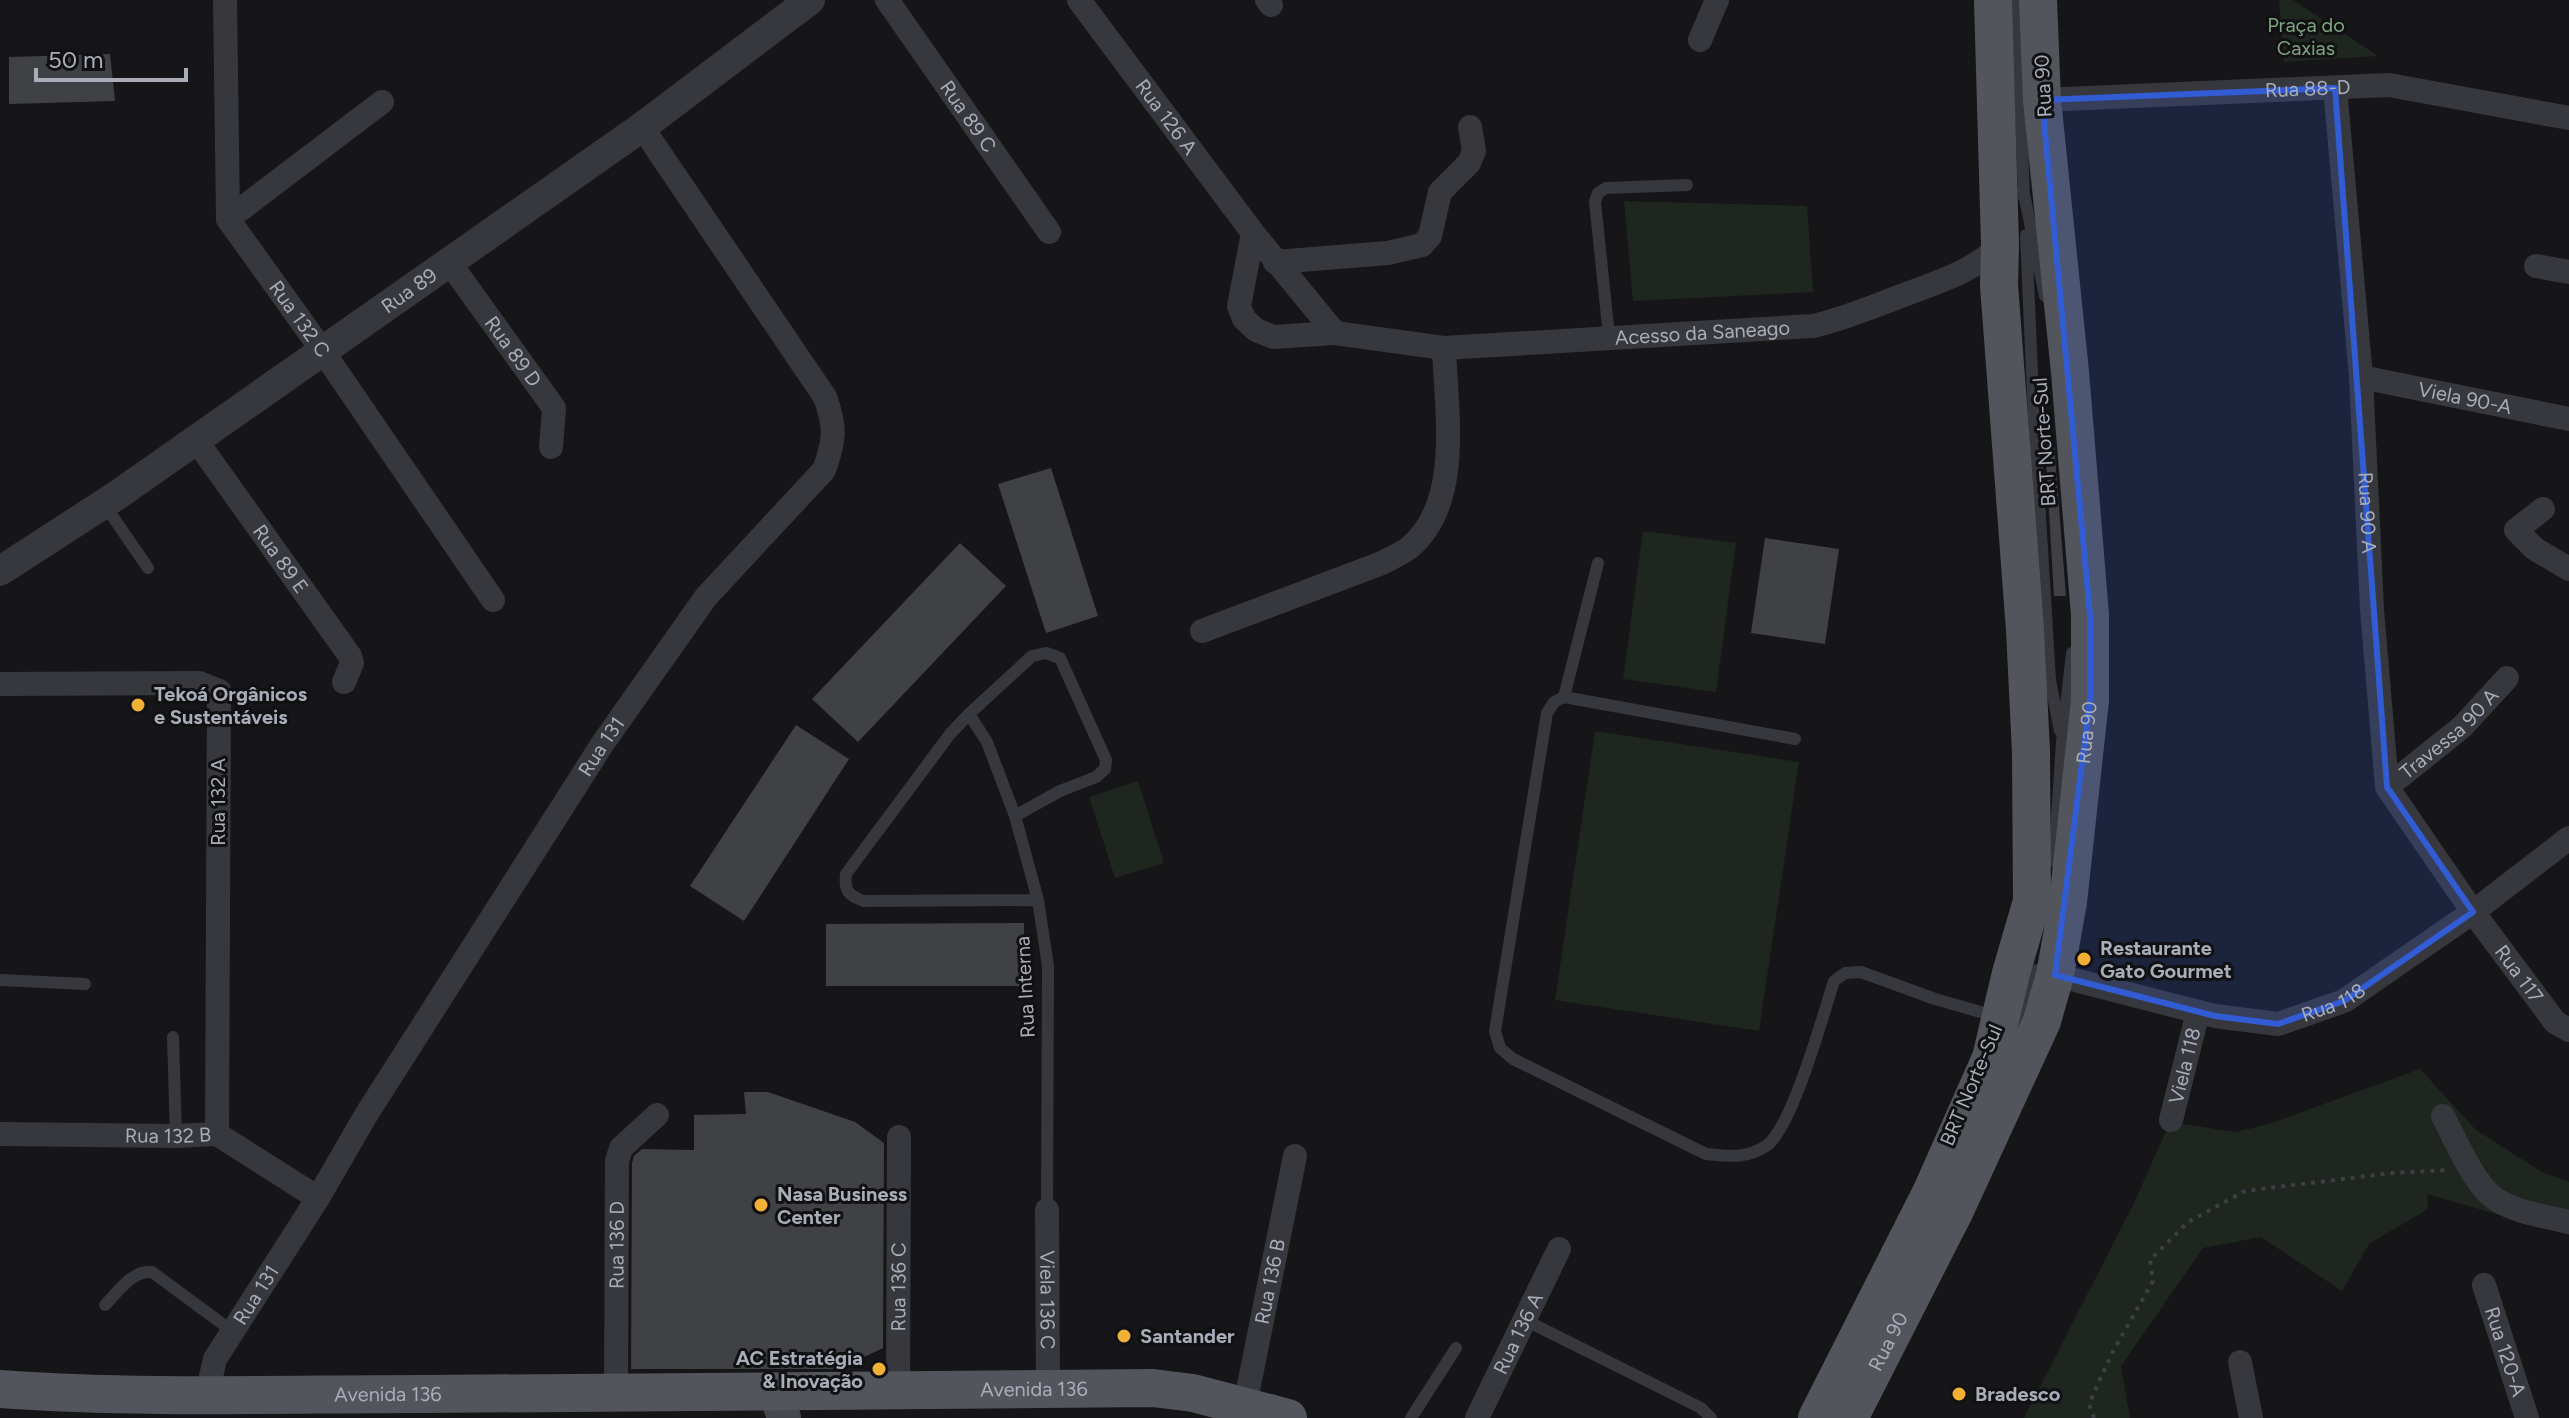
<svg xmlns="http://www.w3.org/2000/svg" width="2569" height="1418" font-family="Figtree,sans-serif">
<rect width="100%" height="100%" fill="#161618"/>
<path fill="#1e261f" d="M2279,0H2293L2378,56L2284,62Z
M1624,201L1807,206L1813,292L1633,301Z
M1643,531L1736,543L1716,692L1623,679Z
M1595,731L1799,762L1759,1031L1555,1000Z
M1138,781L1164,863L1115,878L1089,797Z
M2420,1069L2476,1130L2542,1172L2569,1182V1235L2427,1194L2428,1209L2369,1244L2342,1291L2261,1237L2203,1248L2121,1366L2130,1418H2024L2134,1203L2170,1122L2236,1132L2269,1124Z"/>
<path fill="#404145" d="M110,54L115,101L9,104V57Z
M2045,444H2054L2066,596H2054Z
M1051,468L1098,616L1046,633L998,484Z
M1765,538L1839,549L1825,644L1751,633Z
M960,543L1006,586L858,742L812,699Z
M796,725L849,759L744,921L690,886Z
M1024,923V986H826V924Z
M744,1092H768L855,1122L884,1143L883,1348L839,1369H631L632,1163L634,1156L642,1149L694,1150V1115L746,1114Z"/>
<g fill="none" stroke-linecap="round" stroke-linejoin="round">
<path stroke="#3d3f44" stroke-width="4" stroke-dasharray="4 6" stroke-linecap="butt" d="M2094,1418L2089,1404L2112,1353L2153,1281L2150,1260L2188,1222L2245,1191L2392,1173L2448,1170"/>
<path stroke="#37383d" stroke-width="12" d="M2017,0L2024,197
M2023,189L2045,296
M2026,235L2034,418L2050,680L2060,731
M1609,336L1595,202L1598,193L1606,188L1687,185
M104,504L148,568
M1598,563L1564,697L1554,702L1547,713L1495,1031L1500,1048L1513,1059L1706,1154C1728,1156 1747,1159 1766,1146C1792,1129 1823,1015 1834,981L1845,973L1861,972L1935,999L1991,1015
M1564,697L1795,739
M969,714L1032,656L1046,653L1060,658L1106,760L1105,769L1096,777L1060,791L1015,816
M2054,861L2062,742L2072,653
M1038,900L864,901C849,896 844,891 846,874L950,734L969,714L987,742L1015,816L1038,900L1048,966L1047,1210
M0,980L85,984
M173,1037L176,1136
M2013,1040L2037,970
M105,1305C118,1292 132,1270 152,1272L232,1331
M1525,1320L1701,1408L1711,1418
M1411,1418L1456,1348"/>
<g stroke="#37383d" stroke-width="24">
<path id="s1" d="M225,0L228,219L322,350L493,600"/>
<path id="s2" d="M887,0L1049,232"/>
<path id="s3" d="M1079,0L1253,233L1335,333"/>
<path d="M1267,0L1271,5"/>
<path d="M1700,40L1717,0"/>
<path id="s4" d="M2335,88L2361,377L2372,609L2387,787L2473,912L2555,1022L2569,1030"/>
<path id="s5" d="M2042,100L2389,85L2569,118"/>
<path d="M228,219L382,102"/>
<path id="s6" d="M1253,233L1239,306L1244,319L1256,330L1273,337L1335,333L1444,348L1813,326C1844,319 1872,307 1901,296C1936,283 1973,272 2000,245"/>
<path id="s7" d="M449,262L554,408L551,447"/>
<path d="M1275,262L1388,253L1422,245L1430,236L1440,192L1469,163L1474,151L1470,127"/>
<path d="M2536,266L2569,272"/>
<path id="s8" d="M2361,377L2569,419"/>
<path id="s9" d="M196,440L350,656L352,663L344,682"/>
<path d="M2543,509L2516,530L2535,549L2569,569"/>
<path d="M1202,631L1382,563C1391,558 1401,554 1409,548C1463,503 1446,411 1444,348"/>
<path d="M0,684L199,683L219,691L217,1134"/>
<path id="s10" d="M2387,787L2462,727L2507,678"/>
<path id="s11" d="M2055,975L2215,1016L2278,1024L2344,1001L2473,912L2569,838"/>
<path d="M2443,1116C2455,1139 2475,1187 2497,1200C2518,1213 2545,1216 2569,1222"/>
<path id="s12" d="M2171,1120L2198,1012"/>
<path id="s13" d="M0,1134L176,1136L217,1134L318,1198"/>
<path id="s14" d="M1047,1210L1048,1389"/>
<path id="s15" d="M2484,1285L2527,1418"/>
<path d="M2240,1362L2251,1418"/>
<path id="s16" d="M898,1389L899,1137"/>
<path id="s17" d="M616,1393L617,1161L621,1148L657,1115"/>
<path id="s18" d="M207,1394L215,1359L318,1198L366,1115L603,743L706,597L824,470C835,440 836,427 825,397L642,127"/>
<path id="s19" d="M1245,1405L1295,1156"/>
<path id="s20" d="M1477,1418L1559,1249"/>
</g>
<path stroke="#37383d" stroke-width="30" id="s21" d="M0,571L116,496L642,127L810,0"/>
<path stroke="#45474d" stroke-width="34" d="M775,1391L784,1418"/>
<g stroke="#53555c" stroke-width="38">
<path id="s22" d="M0,1389C139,1399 283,1394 423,1394C666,1393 910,1390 1153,1388L1193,1393L1288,1418"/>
<path d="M1817,1418L1932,1191L1991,1058L2011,973L2032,901L2031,752L2025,630L1999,285L2000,245L1993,0"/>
<path id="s23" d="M1849,1418L1955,1210L2042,1021L2055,975L2068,902L2090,700V615L2070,372L2042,100L2038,0"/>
</g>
</g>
<path fill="#325cd3" fill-opacity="0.2" stroke="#325cd3" stroke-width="6" stroke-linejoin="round" d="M2335,88L2387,787L2473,912L2344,1001L2278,1024L2215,1016L2055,975L2090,700V615L2042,100Z"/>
<g fill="#f2b134" stroke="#111113" stroke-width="3">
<circle cx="138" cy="705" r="8"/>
<circle cx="2084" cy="959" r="8"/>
<circle cx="761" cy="1205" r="8"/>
<circle cx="1124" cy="1336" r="8"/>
<circle cx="879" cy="1369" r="8"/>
<circle cx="1959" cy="1394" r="8"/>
</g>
<g text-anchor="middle" stroke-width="6" stroke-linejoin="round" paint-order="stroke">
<g font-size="20" fill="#7fa381" stroke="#111113">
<text x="2306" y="32">Praça do<tspan x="2306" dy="23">Caxias</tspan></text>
</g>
<g font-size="20" fill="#a8adb8" stroke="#111113">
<text transform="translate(2043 86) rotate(-93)" y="7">Rua 90</text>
<text dy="7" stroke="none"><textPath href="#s5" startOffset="266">Rua 88-D</textPath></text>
<text dy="7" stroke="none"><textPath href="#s2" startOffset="142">Rua 89 C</textPath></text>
<text dy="7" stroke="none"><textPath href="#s3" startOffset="146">Rua 126 A</textPath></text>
<text dy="7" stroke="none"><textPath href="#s21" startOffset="496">Rua 89</textPath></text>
<text dy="7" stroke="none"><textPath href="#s1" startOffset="342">Rua 132 C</textPath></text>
<text dy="7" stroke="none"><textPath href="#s6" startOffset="554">Acesso da Saneago</textPath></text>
<text dy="7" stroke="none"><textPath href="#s7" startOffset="110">Rua 89 D</textPath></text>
<text dy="7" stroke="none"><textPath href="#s8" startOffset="106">Viela 90-A</textPath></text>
<text transform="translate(2044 442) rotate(-94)" y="7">BRT Norte-Sul</text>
<text dy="7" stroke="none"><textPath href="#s4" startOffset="426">Rua 90 A</textPath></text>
<text dy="7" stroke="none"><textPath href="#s9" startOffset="146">Rua 89 E</textPath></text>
<text dy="7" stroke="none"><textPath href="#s23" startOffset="734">Rua 90</textPath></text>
<text dy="7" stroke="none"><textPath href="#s10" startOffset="82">Travessa 90 A</textPath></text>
<text dy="7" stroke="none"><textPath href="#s18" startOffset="760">Rua 131</textPath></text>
<text transform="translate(218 802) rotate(-90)" y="7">Rua 132 A</text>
<text dy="7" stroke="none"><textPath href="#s4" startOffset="930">Rua 117</textPath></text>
<text transform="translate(1025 987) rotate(-93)" y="7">Rua Interna</text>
<text dy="7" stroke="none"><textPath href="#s11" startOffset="288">Rua 118</textPath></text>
<text dy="7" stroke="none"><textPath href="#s12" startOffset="56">Viela 118</textPath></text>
<text transform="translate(1971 1085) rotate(-67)" y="7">BRT Norte-Sul</text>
<text dy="7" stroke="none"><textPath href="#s13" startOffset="168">Rua 132 B</textPath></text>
<text dy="7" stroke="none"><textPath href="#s17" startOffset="148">Rua 136 D</textPath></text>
<text dy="7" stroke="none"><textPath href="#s19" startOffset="126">Rua 136 B</textPath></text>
<text dy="7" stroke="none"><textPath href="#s16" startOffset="102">Rua 136 C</textPath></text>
<text dy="7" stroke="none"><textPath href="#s18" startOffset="112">Rua 131</textPath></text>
<text dy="7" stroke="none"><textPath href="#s14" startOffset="90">Viela 136 C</textPath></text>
<text dy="7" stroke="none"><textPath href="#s20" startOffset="94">Rua 136 A</textPath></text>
<text dy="7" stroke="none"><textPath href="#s23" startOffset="86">Rua 90</textPath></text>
<text dy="7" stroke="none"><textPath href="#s15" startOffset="70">Rua 120-A</textPath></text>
<text dy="7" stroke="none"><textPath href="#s22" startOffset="1034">Avenida 136</textPath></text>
<text dy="7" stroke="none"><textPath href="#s22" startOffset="388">Avenida 136</textPath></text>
</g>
<g font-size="20" font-weight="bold" fill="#a8adb8" stroke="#111113" text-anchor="start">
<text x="154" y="701">Tekoá Orgânicos<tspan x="154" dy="23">e Sustentáveis</tspan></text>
<text x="2100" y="955">Restaurante<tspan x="2100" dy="23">Gato Gourmet</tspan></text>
<text x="777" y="1201">Nasa Business<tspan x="777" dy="23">Center</tspan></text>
<text x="1140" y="1343">Santander</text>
<text x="863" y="1365" text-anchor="end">AC Estratégia<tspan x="863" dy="23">&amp; Inovação</tspan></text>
<text x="1975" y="1401">Bradesco</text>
</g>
</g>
<path d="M36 68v12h150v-12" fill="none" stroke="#a8adb8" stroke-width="4"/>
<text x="48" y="68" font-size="24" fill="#a8adb8" stroke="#111113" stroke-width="6" paint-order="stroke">50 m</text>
</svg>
